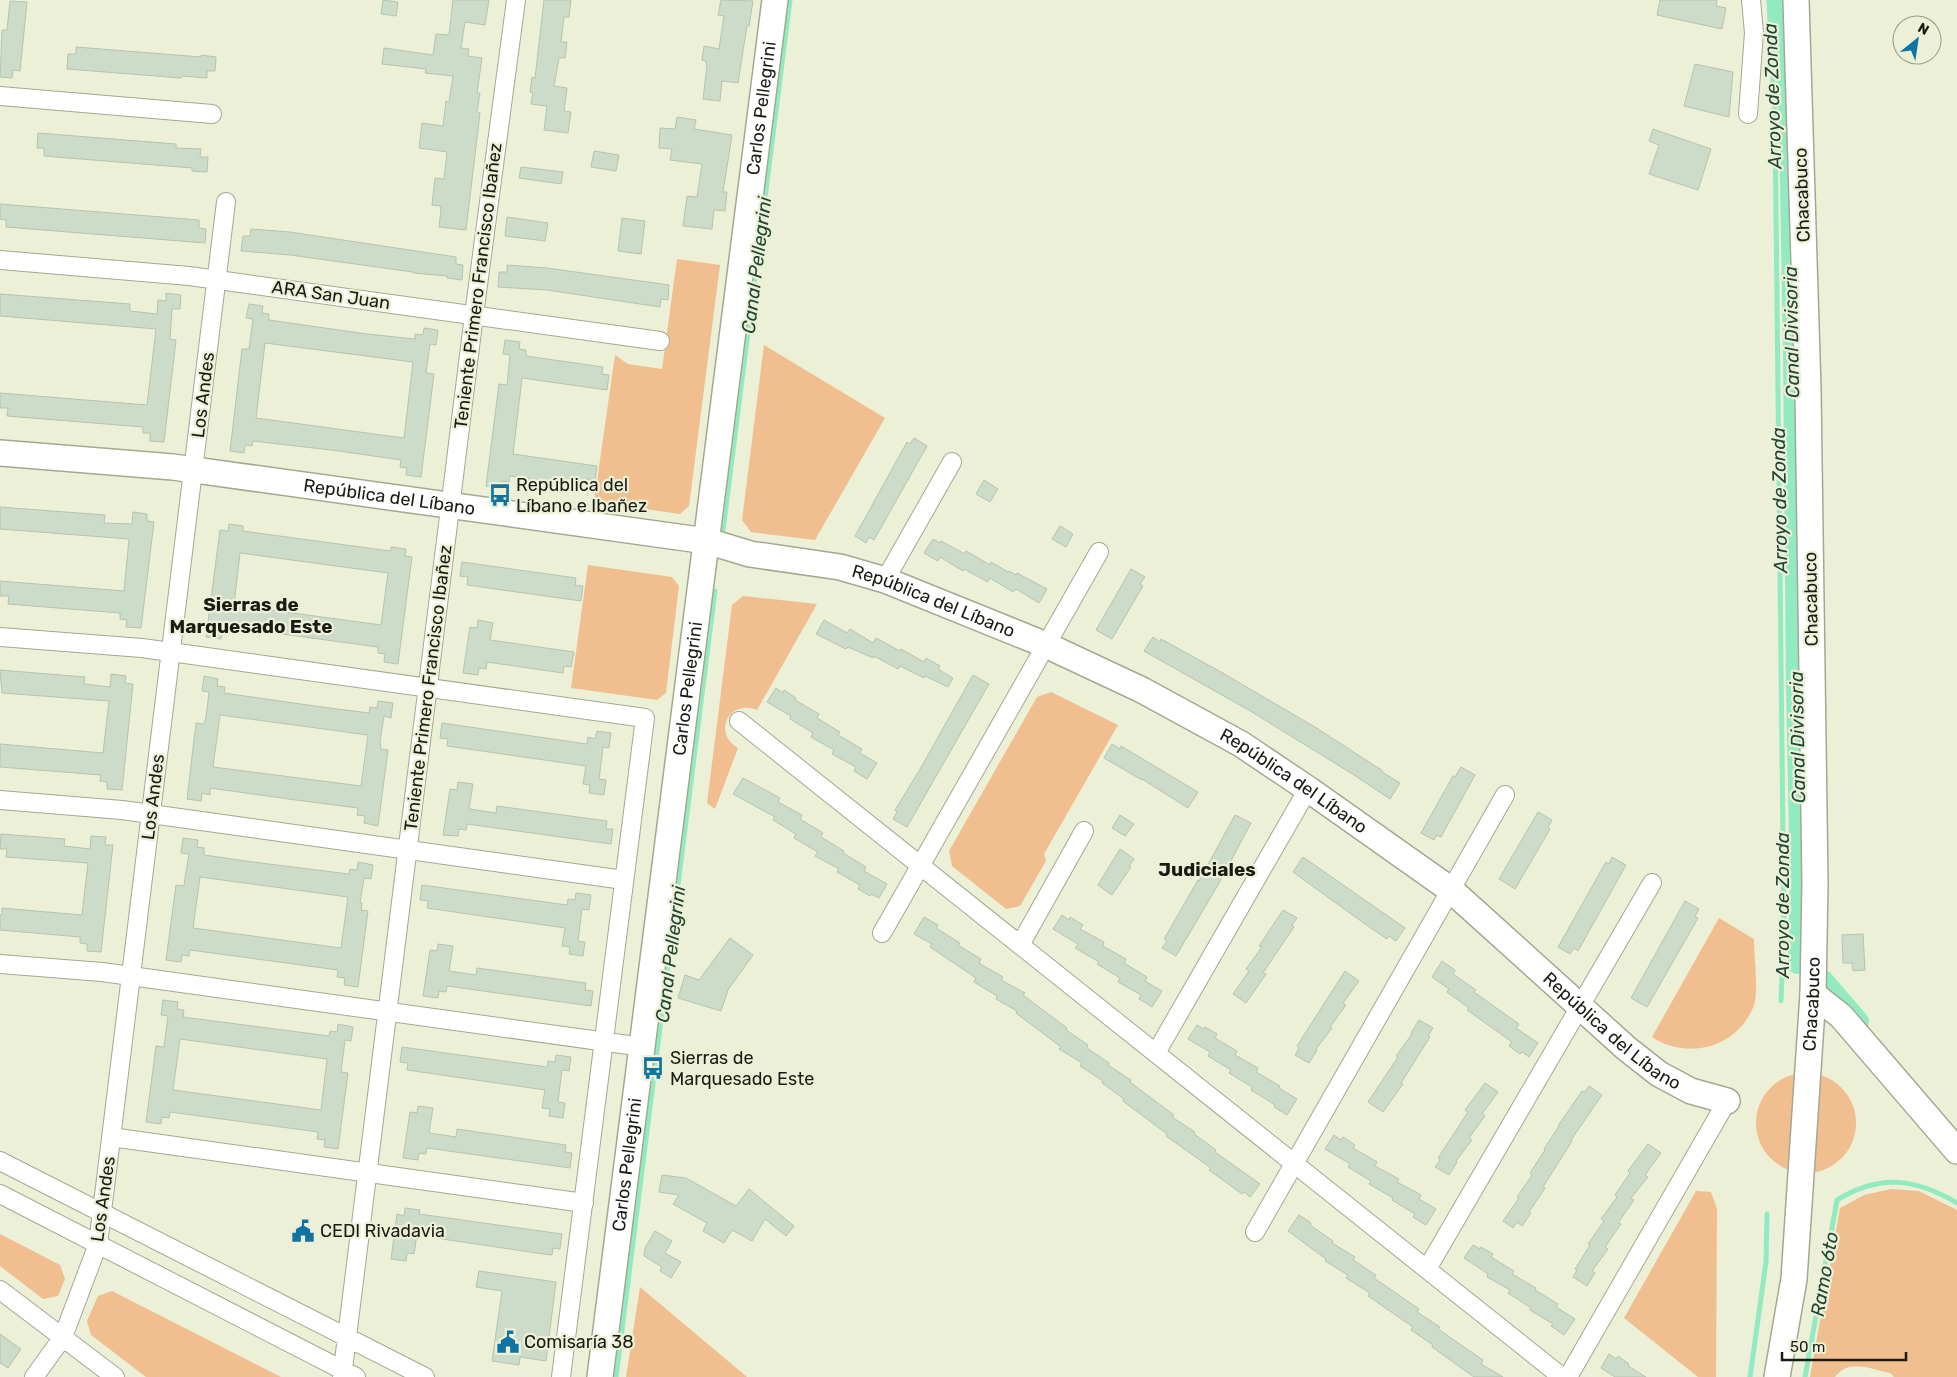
<svg xmlns="http://www.w3.org/2000/svg" width="1957" height="1377" font-family="Rubik,sans-serif">
<rect width="100%" height="100%" fill="#ecf0d7"/>
<path fill="#f0be8f" d="M677,259L720,265L689,506L680,514L594,502L615,355L628,364L662,369Z
M764,345L885,418L815,540L751,532L742,520Z
M588,565L672,577L679,586L666,693L657,700L571,688Z
M743,596L817,604L757,710C729,699 712,733 738,748L715,809L707,803L732,605Z
M1051,692L1118,725L1044,854L1046,861L1020,906L1006,909L952,866L949,851L1037,697Z
M1719,918L1754,939C1754,956 1758,986 1755,1001C1754,1008 1749,1016 1745,1022C1723,1051 1682,1057 1652,1037Z
M1756 1123a50 50 0 1 1 100 0a50 50 0 1 1-100 0Z
M1891,1189L1919,1191L1957,1210V1377H1894L1890,1373C1870,1369 1849,1358 1835,1377H1810L1840,1208L1864,1195Z
M1696,1191L1711,1192L1717,1209L1716,1377H1698L1624,1318Z
M0,1234L60,1265L65,1279L58,1296L43,1299L0,1266Z
M640,1287L747,1377H626Z
M112,1291L281,1377H146L91,1335L87,1321L98,1296Z"/>
<g fill="none" stroke-linecap="round" stroke-linejoin="round">
<path stroke="#92eac0" stroke-width="5" d="M1769,0L1775,123L1784,931L1781,1001
M723,530L790,0
M616,1377L715,591
M1750,1377L1766,1262L1767,1214
M1805,1377L1837,1200C1880,1174 1915,1178 1957,1203"/>
<path stroke="#92eac0" stroke-width="18" d="M1780,0L1788,127L1792,348L1795,686L1799,882L1797,965
M1824,979L1860,1021"/>
</g>
<path fill="#cddcc8" stroke="#b5c4b0" fill-rule="evenodd" d="M383,0L398,2L396,16L381,14Z
M453,0H489L485,25L465,22L461,48L469,49L468,56L482,58L477,93H480L477,112L480,113L466,230L439,227L441,209L440,206L432,205L435,178L444,179L447,152L419,148L422,123L443,126L446,101L449,102L453,76L425,73L426,69L382,64L384,48L433,55L436,34L449,35Z
M544,0H571L569,17H564L561,42H567L565,58H559L554,86L567,88L564,111L571,112L568,133L544,130L547,106L531,104L533,93L530,92L532,77L535,78Z
M721,0L753,1L749,26H747L738,83L722,81L720,101L703,99L707,66L706,61L702,60L704,46L719,49L724,16L718,15Z
M1660,0H1717L1716,6L1726,8L1722,29L1657,15Z
M10,1L27,2L20,71L13,70L12,78L0,77L2,30H7Z
M76,47L201,57V55L216,57L215,71H207V78L182,76L181,78L67,69L68,54H76Z
M1695,64L1733,72L1729,117L1684,106Z
M677,117L696,120L694,129L732,135L723,192H727L725,211L714,210L712,229L683,226L687,196L697,197L702,164L670,160L672,149L659,148L660,128L675,129Z
M1653,129L1711,149L1698,190L1649,174L1659,145L1649,141Z
M38,133L176,144V148L201,149L200,157H208L207,172L192,171V168L44,156V148H37Z
M594,151L619,155L616,171L591,167Z
M521,167L563,172L561,184L519,178Z
M0,204L199,220V228L206,229L205,243L6,227V220L0,219Z
M507,217L548,223L545,241L505,236Z
M622,218L645,221L641,254L618,251Z
M251,229L290,232L456,257V264L463,265L462,280L447,278V276L413,273V272L290,255L241,251L243,236H250Z
M507,265L547,268L669,285L668,300L661,299L660,307L547,290L498,287L499,272H507Z
M166,293L181,295L180,309H172L170,339L176,340L164,442L150,441V433H143V427L7,416L8,408H0V393L147,405L156,329L0,316V294L130,304V311L157,314L158,300L166,301Z
M249,304L263,306L262,313L269,314V320L367,334L415,339V334L423,335L424,328L438,330L436,345L430,344L426,373L434,374L421,477L406,475L407,468L400,467L401,460L339,451L253,441L252,446L245,445L244,453L230,451L242,349H249L253,319L246,318ZM265,343L413,362L404,438L256,418Z
M505,340L520,342L519,349L526,350V356L603,367L602,374L609,375L607,390L522,378L513,454L597,466L595,480L587,479L586,487L510,476L509,482L502,481L501,489L486,486L499,384L507,385L510,355L503,354Z
M914,438L927,446L874,540L869,537L866,543L855,536L907,442L910,444Z
M984,480L998,489L990,502L976,494Z
M0,507L105,515L104,523L132,524L133,512L147,514V521L154,522L141,628L126,627L127,620L120,619V613L8,604L9,596H0V581L124,591L129,539L0,529Z
M229,524L243,526V531L390,551L391,547L406,549L405,556L412,557L398,664L384,662L385,654L378,653V647L230,627L229,633L222,632L221,639L206,637L220,530L228,531ZM240,553L388,573L381,625L234,605Z
M1060,526L1073,534L1066,547L1052,539Z
M933,539L940,543L941,541L965,554L966,551L990,565L991,562L1008,572L1009,571L1016,575L1017,573L1047,589L1039,603L1016,589L1013,592L990,578L988,582L964,569L963,571L940,557L938,561L924,553Z
M462,562L576,578L575,585L583,586L581,601L467,585L468,577L460,576Z
M1131,569L1145,577L1140,584L1143,586L1112,639L1096,630Z
M478,620L493,623L490,640L574,652L571,667L564,666L563,673L487,662L486,669L479,668L478,675L463,673L470,627L477,628Z
M824,620L847,633L850,629L873,643L876,638L900,651L901,649L924,662L926,658L940,666L938,669L953,678L948,687L925,676L924,678L900,666L898,669L874,656L873,658L848,647L846,649L816,634Z
M1153,637L1160,642L1161,639L1221,672L1315,727L1383,771L1382,772L1400,783L1390,799L1354,775L1252,712L1144,651Z
M0,670L85,677L84,684L110,687L111,674L126,676L125,683L133,684L122,790L107,789V782L100,781L101,775L0,767V744L103,753L109,701L2,693Z
M973,675L989,684L907,827L893,819L897,812L895,810L919,771Z
M204,676L218,679L217,686L225,687L224,693L322,707L369,713L370,707L377,708L378,701L393,703L391,718L384,716L380,741L381,749L388,750L378,826L364,823L365,816L357,815L358,808L296,800L210,788V795L202,793L201,801L187,799L196,723L204,724L206,717L209,692L202,691ZM220,715L368,735L361,786L213,767Z
M776,688L783,693L784,690L796,698L795,700L819,714L817,718L840,732L838,735L862,749L860,753L877,763L867,779L854,771L856,767L832,754L834,750L811,737L813,733L790,719L791,716L767,702Z
M442,723L587,744L588,737L595,739L597,731L611,733L609,748L603,747L599,779L606,780L604,795L589,793L590,785L583,784L586,766L447,746L448,739L440,738Z
M1112,744L1120,749L1121,746L1198,792L1188,808L1142,779V780L1104,758Z
M1461,767L1475,775L1441,837L1437,835L1434,840L1421,833L1453,776L1455,777Z
M743,778L780,798L778,802L802,815L800,819L823,833L821,837L844,851L843,853L866,867L864,871L887,884L879,898L871,894L870,896L858,889L860,885L837,872L839,869L815,856L818,852L794,838L796,834L773,820L775,817L733,794Z
M458,782L473,784L469,809L496,813L497,806L607,821L606,829H613L611,844L467,824L466,830L459,829L458,836L443,835L450,789L457,790Z
M1538,812L1552,820L1548,828L1550,829L1515,889L1499,879Z
M1120,815L1134,824L1125,836L1112,828Z
M1235,815L1251,823L1218,885L1176,956L1162,948L1167,941L1164,939L1198,880L1199,881Z
M1,834L65,839L64,846L90,849L91,836L106,837L105,845H113L101,952L87,951V944L80,943V937L0,930V915H2V908L82,915L88,863L6,857L7,849H0Z
M183,838L198,840L197,847L204,848V855L253,862L349,874L350,869L357,870L358,862L373,865L371,879L364,878L360,903H362L361,910L368,911L358,987L344,985L345,978L337,977L338,970L190,950L189,956L182,955L181,962L166,960L176,885L184,886L185,878L189,854L181,853ZM200,877L348,897L341,948L193,928Z
M1120,849L1134,859L1129,866L1131,867L1112,895L1098,885Z
M1303,857L1405,928L1396,941L1389,936L1387,939L1365,924L1293,872Z
M1612,857L1626,865L1578,951L1574,948L1570,954L1558,947L1606,862L1609,864Z
M422,885L567,905L568,899L575,900L576,893L591,895L589,910L582,909L578,941L585,942L583,956L569,954L570,947L562,946L565,928L427,908L428,901L420,900Z
M1685,901L1699,909L1695,916L1698,918L1647,1007L1631,998Z
M1283,910L1297,918L1292,925L1294,927L1263,973L1266,974L1246,1003L1233,994L1249,971L1246,969L1262,947L1259,946Z
M1062,915L1069,920L1070,917L1083,925L1080,929L1104,942L1103,946L1126,959L1124,963L1147,977L1145,981L1162,991L1152,1007L1139,999L1141,995L1118,982L1120,978L1097,964L1099,962L1075,948L1078,944L1053,929Z
M924,917L938,925L936,928L960,943L958,945L981,959L979,963L1003,977L1001,980L1025,993L1023,995L1067,1028L1066,1030L1088,1045L1087,1048L1109,1063L1108,1065L1131,1080L1130,1082L1174,1115L1172,1117L1195,1132L1194,1134L1216,1150L1215,1152L1260,1184L1250,1197L1244,1192L1242,1194L1209,1170L1211,1168L1166,1136L1167,1134L1123,1101L1124,1099L1102,1083L1103,1081L1080,1066L1082,1063L1059,1049L1061,1047L1016,1013L1017,1011L996,999L997,996L974,982L976,978L930,947L932,944L914,934Z
M1863,934L1865,970L1853,971L1852,963H1843L1842,935Z
M730,938L753,955L728,990L721,1011L678,998L685,975L699,980Z
M438,944L453,946L449,971L476,975L477,968L586,983L585,990L593,991L591,1006L447,986L446,992L439,991L438,998L423,996L430,950L437,951Z
M1442,961L1455,970L1453,974L1476,990L1474,992L1519,1024L1516,1028L1538,1043L1529,1057L1522,1052L1520,1054L1509,1046L1512,1042L1467,1010L1469,1008L1447,992L1449,989L1432,977Z
M1345,971L1359,981L1343,1003L1346,1005L1330,1027L1332,1028L1316,1049L1317,1050L1309,1063L1295,1055L1299,1048L1297,1046Z
M163,1000L178,1002L177,1009L184,1010L183,1017L329,1036L330,1031L337,1032L338,1024L353,1027L351,1041L345,1040L341,1072L348,1073L338,1149L324,1147L325,1140L317,1139L318,1132L170,1112L169,1118L162,1117L161,1124L146,1122L156,1046L164,1047L168,1016L161,1015ZM180,1039L327,1059L321,1110L173,1090Z
M1419,1020L1433,1028L1428,1036L1430,1037L1401,1083L1403,1084L1383,1112L1368,1102L1398,1057L1396,1056L1412,1034L1411,1033Z
M1197,1025L1204,1029L1205,1027L1217,1034L1215,1038L1237,1051L1235,1055L1258,1068L1256,1072L1280,1086L1279,1088L1297,1099L1287,1115L1274,1107L1275,1105L1251,1090L1252,1087L1229,1073L1231,1070L1208,1056L1210,1052L1188,1039Z
M402,1047L547,1067L548,1061L555,1062L556,1055L571,1057L569,1071L562,1070L558,1102L565,1103L563,1118L549,1116L550,1109L542,1108L545,1090L407,1070L408,1063L400,1062Z
M1485,1083L1498,1092L1482,1114L1485,1116L1469,1138L1472,1140L1456,1161L1457,1162L1449,1175L1435,1167L1440,1160L1438,1158L1468,1112L1465,1110Z
M1589,1086L1602,1095L1571,1140L1572,1141L1543,1187L1545,1188L1529,1212L1531,1213L1522,1226L1517,1222L1513,1228L1503,1221L1519,1198L1517,1197L1532,1175L1530,1173L1545,1150L1544,1149L1559,1126H1558L1582,1091L1585,1092Z
M418,1106L433,1108L429,1133L456,1137L457,1129L566,1145L565,1152L572,1153L570,1168L427,1148L426,1154L419,1153L418,1160L403,1158L410,1112L417,1113Z
M1334,1135L1341,1140L1343,1137L1355,1145L1353,1148L1377,1162L1375,1166L1399,1179L1397,1182L1421,1195L1419,1199L1436,1209L1426,1225L1413,1217L1415,1214L1392,1200L1393,1198L1369,1184L1371,1181L1348,1167L1350,1164L1325,1149Z
M1648,1144L1661,1153L1645,1175L1648,1177L1631,1198L1634,1200L1618,1223L1621,1224L1605,1247L1608,1249L1592,1271L1595,1273L1587,1286L1573,1277L1577,1270L1575,1269L1590,1245L1588,1244L1604,1221L1601,1219L1617,1197L1615,1195L1630,1173L1628,1171Z
M662,1175L686,1178L736,1206L749,1189L794,1226L786,1236L765,1219L752,1241L732,1230L724,1243L703,1231L707,1223L673,1204L679,1195L659,1192Z
M405,1208L420,1210L419,1214L562,1234L560,1249L553,1248L552,1255L537,1253L442,1239L443,1232L418,1228L414,1254L407,1253L406,1261L391,1259L397,1214L404,1216Z
M1299,1215L1311,1223L1310,1225L1333,1241L1332,1243L1355,1257L1353,1260L1376,1275L1374,1278L1419,1309L1417,1312L1440,1327L1438,1329L1483,1360L1481,1364L1503,1377H1474L1432,1347L1433,1345L1411,1330L1413,1327L1368,1296L1370,1293L1346,1278L1348,1275L1325,1261L1326,1259L1288,1231Z
M655,1231L672,1241L665,1253L681,1262L671,1278L660,1271L662,1267L644,1256L645,1248Z
M1473,1245L1480,1249L1481,1247L1493,1254L1491,1257L1514,1271L1512,1274L1536,1288L1535,1290L1558,1304L1556,1307L1575,1319L1564,1335L1551,1326L1553,1324L1530,1310L1531,1308L1508,1293L1510,1290L1487,1277L1488,1274L1464,1258Z
M479,1271L556,1282L546,1361L520,1357L519,1365L492,1361L502,1291L476,1287Z
M0,1334L21,1349L8,1368L0,1363Z
M1609,1354L1616,1359L1618,1356L1629,1364L1628,1366L1646,1377H1615L1601,1368Z"/>
<g fill="none" stroke-linecap="round" stroke-linejoin="round">
<defs>
<path id="street" d="M0,96L212,114
M1748,114L1754,33L1751,0
M0,260L189,276L660,341
M885,580L952,462
M0,637L142,648L645,718L561,1377
M739,721L1562,1377
M0,800L122,810L624,880
M882,933L1099,552
M1020,945L1084,831
M0,964L102,972L643,1047
M1156,1053L1308,789
M111,1137L584,1203
M0,1161L425,1377
M0,1194L356,1377
M1255,1232L1505,795
M1427,1269L1652,883
M0,1290L115,1377
M34,1377L63,1337L98,1244L226,202
M342,1377L474,315L516,0
M1568,1377L1727,1101"/>
<g id="secondary">
<path id="s1" d="M0,453L173,467L707,541L750,554L840,567L885,580L1046,645L1142,690L1241,744L1308,789L1451,890L1626,1048L1659,1074L1691,1091L1727,1101"/>
<path d="M1813,994L1841,1016L1957,1151"/>
<path id="s2" d="M600,1377L775,0"/>
<path id="s3" d="M1777,1377L1794,1279L1813,994L1815,883L1808,390L1796,0"/>
</g>
</defs>
<use href="#street" stroke="#a5a891" stroke-width="20"/>
<use href="#secondary" stroke="#a5a891" stroke-width="28"/>
<use href="#street" stroke="#fff" stroke-width="18"/>
<use href="#secondary" stroke="#fff" stroke-width="25"/>
</g>
<defs>
<symbol id="bus-bare" viewBox="-9 -9 18 18"><path d="M-5-6H5V4H4V6H2V4H-2V6H-4V4H-5ZM-3.5-4V0h7V-4ZM-3.5 1.2v1.5H-2V1.2ZM2 1.2v1.5H3.5V1.2Z" fill="#1073a0" stroke="#ecf0d7" stroke-width="2.5" paint-order="stroke"/></symbol>
<symbol id="civic-bare" viewBox="-9 -9 18 18"><path d="M-.6-6.5H3V-4.5H.6V-3L4-1V1h2V6H-6V1h2V-1L-.6-3ZM-1.2 2.5V6h2.4V2.5Z" fill="#1073a0" stroke="#ecf0d7" stroke-width="2.5" paint-order="stroke"/></symbol>
</defs>
<g fill-rule="evenodd">
<use href="#bus-bare" x="484" y="479" width="32" height="32"/>
<use href="#bus-bare" x="637" y="1052" width="32" height="32"/>
<use href="#civic-bare" x="287" y="1215" width="32" height="32"/>
<use href="#civic-bare" x="492" y="1326" width="32" height="32"/>
</g>
<g text-anchor="middle" stroke-width="4.5" stroke-linejoin="round" paint-order="stroke">
<g font-size="18" fill="#1a1b13" stroke="#ecf0d7">
<text dy="6" stroke="none"><textPath href="#s2" startOffset="1279">Carlos Pellegrini</textPath></text>
<text transform="translate(1802 195) rotate(-92)" y="6">Chacabuco</text>
<text transform="translate(478 286) rotate(-83)" y="6">Teniente Primero Francisco Ibañez</text>
<text transform="translate(331 295) rotate(8)" y="6">ARA San Juan</text>
<text transform="translate(203 395) rotate(-83)" y="6">Los Andes</text>
<text dy="6" stroke="none"><textPath href="#s1" startOffset="392">República del Líbano</textPath></text>
<text transform="translate(1811 599) rotate(-91)" y="6">Chacabuco</text>
<text dy="6" stroke="none"><textPath href="#s1" startOffset="948">República del Líbano</textPath></text>
<text transform="translate(428 688) rotate(-83)" y="6">Teniente Primero Francisco Ibañez</text>
<text dy="6" stroke="none"><textPath href="#s2" startOffset="694">Carlos Pellegrini</textPath></text>
<text dy="6" stroke="none"><textPath href="#s1" startOffset="1352">República del Líbano</textPath></text>
<text transform="translate(153 797) rotate(-83)" y="6">Los Andes</text>
<text dy="6" stroke="none"><textPath href="#s3" startOffset="375">Chacabuco</textPath></text>
<text dy="6" stroke="none"><textPath href="#s1" startOffset="1758">República del Líbano</textPath></text>
<text dy="6" stroke="none"><textPath href="#s2" startOffset="214">Carlos Pellegrini</textPath></text>
<text transform="translate(103 1199) rotate(-82)" y="6">Los Andes</text>
</g>
<g font-size="18" fill="#1a1b13" stroke="#ecf0d7" text-anchor="start">
<text x="516" y="491">República del<tspan x="516" dy="21">Líbano e Ibañez</tspan></text>
<text x="670" y="1064">Sierras de<tspan x="670" dy="21">Marquesado Este</tspan></text>
<text x="320" y="1237">CEDI Rivadavia</text>
<text x="524" y="1348">Comisaría 38</text>
</g>
<g font-size="19" font-style="italic" fill="#1f4534" stroke="#ecf0d7">
<text transform="translate(1772 96) rotate(-92)" y="7">Arroyo de Zonda</text>
<text transform="translate(756 265) rotate(-83)" y="7">Canal Pellegrini</text>
<text transform="translate(1791 332) rotate(-91)" y="7">Canal Divisoria</text>
<text transform="translate(1779 500) rotate(-91)" y="7">Arroyo de Zonda</text>
<text transform="translate(1797 737) rotate(-91)" y="7">Canal Divisoria</text>
<text transform="translate(1782 905) rotate(-90)" y="7">Arroyo de Zonda</text>
<text transform="translate(670 954) rotate(-83)" y="7">Canal Pellegrini</text>
<text transform="translate(1824 1274) rotate(-80)" y="7">Ramo 6to</text>
</g>
<g font-size="19" font-weight="bold" fill="#1a1b13" stroke="#ecf0d7">
<text x="251" y="611">Sierras de<tspan x="251" dy="22">Marquesado Este</tspan></text>
<text x="1207" y="876">Judiciales</text>
</g>
</g>
<g transform="translate(1917 40) rotate(30)"><circle r="24" fill="#ecf0d7" stroke="#989b89"/>
<path d="M0-4L9 19L0 12L-9 19Z" fill="#1073a0"/>
<text y="-8" font-size="14" font-weight="bold" text-anchor="middle" fill="#1a1b13">N</text>
</g>
<path d="M1782 1352v8h124v-8" fill="none" stroke="#1a1b13" stroke-width="2.5"/>
<text x="1790" y="1352" font-size="15" fill="#1a1b13" stroke="#ecf0d7" stroke-width="4" paint-order="stroke">50 m</text>
</svg>
